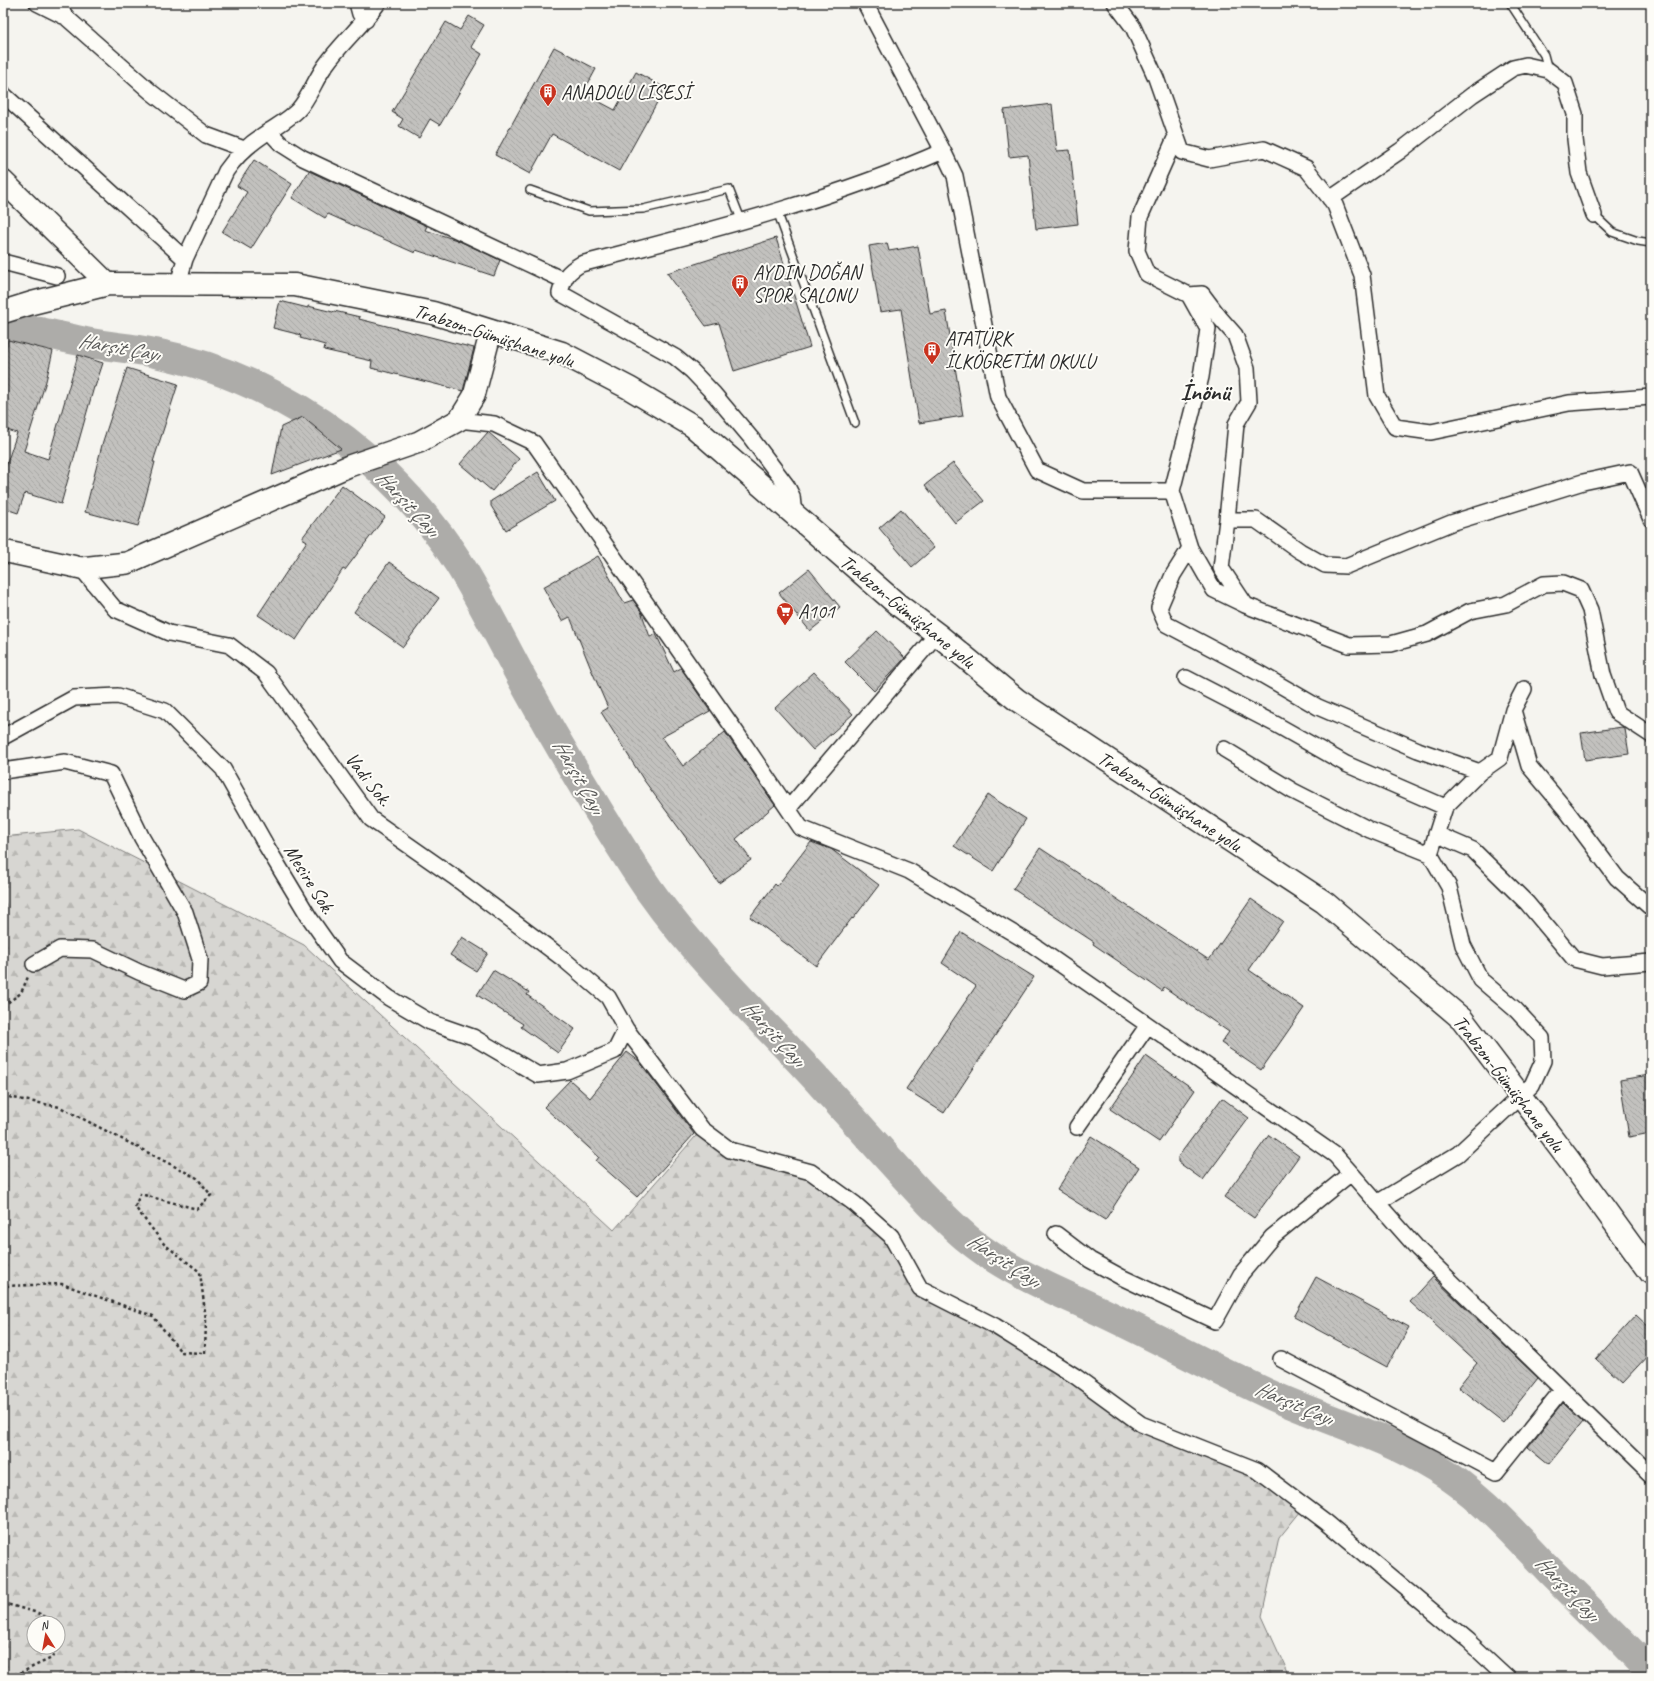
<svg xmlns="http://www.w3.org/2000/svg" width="1654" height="1681" font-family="Caveat,sans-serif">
<defs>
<pattern id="forest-firs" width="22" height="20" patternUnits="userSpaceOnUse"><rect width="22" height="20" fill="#d7d6d2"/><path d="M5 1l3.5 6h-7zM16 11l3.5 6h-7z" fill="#b9b8b4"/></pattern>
<pattern id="building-back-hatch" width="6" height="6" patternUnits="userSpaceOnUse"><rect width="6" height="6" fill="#c2c1be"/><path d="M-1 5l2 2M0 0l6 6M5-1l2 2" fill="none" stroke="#a7a6a3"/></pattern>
</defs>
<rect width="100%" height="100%" fill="#f5f4ef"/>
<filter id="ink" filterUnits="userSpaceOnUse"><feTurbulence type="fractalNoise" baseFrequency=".025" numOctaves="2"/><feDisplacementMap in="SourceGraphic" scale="8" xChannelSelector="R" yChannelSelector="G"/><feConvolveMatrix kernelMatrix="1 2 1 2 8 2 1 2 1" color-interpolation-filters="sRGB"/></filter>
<g filter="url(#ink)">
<path fill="url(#forest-firs)" stroke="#81807e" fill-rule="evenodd" d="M78,829L304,945L614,1230L702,1129L730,1150L811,1172L891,1236L920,1288L1141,1424L1257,1470L1305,1506L1279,1538L1262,1616L1290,1678H3V837ZM34,1623H58V1647H34Z"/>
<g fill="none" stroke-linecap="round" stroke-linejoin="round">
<path stroke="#adaca9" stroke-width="30" d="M3,324C32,330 61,337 90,343C111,347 134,348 155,353C206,363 255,383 299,409C362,446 418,500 458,562C483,602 504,646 527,688C561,750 597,810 635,869C687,950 758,1015 823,1086C856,1122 887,1158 920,1193C936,1209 951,1225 968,1239C1008,1272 1057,1291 1104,1313C1161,1340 1216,1370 1273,1396C1327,1420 1384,1436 1435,1467C1480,1494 1514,1534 1550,1571C1584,1605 1619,1638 1651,1673"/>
</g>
<path fill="url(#building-back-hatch)" stroke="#2b2b2b" d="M469,16L484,25L471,47L482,54L440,125L430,119L419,138L399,126L403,119L392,112L446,22L460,30Z
M554,47L596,69L583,93L615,110L636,72L665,88L619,171L552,134L530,174L495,155Z
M1052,104L1057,151L1070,150L1078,224L1036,229L1028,155L1009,157L1004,110Z
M254,160L292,184L251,249L222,232L247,192L237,186Z
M309,171L427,226L425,230L457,240L500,260L494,276L416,250L415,253L328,214L325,218L292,198Z
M776,238L810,347L734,371L719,323L706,326L667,273Z
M887,243L889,251L918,246L930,314L946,311L963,416L919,423L901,309L880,312L869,246Z
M280,301L308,308V306L333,312L334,311L360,317L359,319L474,348L463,391L371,368L372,361L324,350L325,345L300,338L301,335L273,328Z
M8,340L53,351L46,381L24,451L48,459L78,355L103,363L95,387H94L61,504L25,493L18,513L3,508V475L17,433L3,429V362Z
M127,368L178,384L153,462H155L138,526L85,512L103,441Z
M303,417L341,449L272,475L281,427Z
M488,432L519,459L492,491L460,464Z
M953,463L984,501L955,523L925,485Z
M538,472L555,501L506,530L491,506V501Z
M342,485L385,517L345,570L343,569L296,640L258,615L307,541L302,538Z
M901,509L934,548L912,567L879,528Z
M598,556L624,603L633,600L641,611L650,637L656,634L674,672L681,668L710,711L662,737L683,766L725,732L775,805L736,839L751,860L719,883L643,779L601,712L608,708L591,669L570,617L562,621L543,587Z
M389,562L439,598L403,647L354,612Z
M809,569L840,607L810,631L779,593Z
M877,631L905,658L874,691L845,662Z
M814,672L853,714L813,750L775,708Z
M1622,727L1625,729L1629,754L1585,760L1581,733Z
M988,795L1026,819L993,871L954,846Z
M811,842L831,849L879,885L853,919L852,918L816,966L750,917L775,884L777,886Z
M1040,848L1209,960L1251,899L1283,921L1249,970L1304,1008L1261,1070L1221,1043L1229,1032L1164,987L1162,991L1093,944L1094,942L1013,889Z
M961,932L1034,977L944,1113L906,1089L976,986L942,963Z
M462,937L488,953L476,971L450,955Z
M493,970L529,992L527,995L575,1029L558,1053L521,1027L523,1024L477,995Z
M627,1052L639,1061L694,1134L637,1197L596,1161L599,1157L544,1107L570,1080L590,1098Z
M1146,1056L1195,1090L1159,1142L1110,1109Z
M1649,1075L1651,1088V1133L1629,1137L1620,1080Z
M1222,1098L1249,1118L1203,1180L1178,1162V1157Z
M1269,1135L1299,1156L1254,1218L1224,1197Z
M1091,1136L1139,1167L1105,1220L1057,1190Z
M1316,1277L1409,1327L1387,1367L1294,1317Z
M1433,1277L1538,1378L1503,1422L1458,1387L1477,1363L1410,1302Z
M1636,1315L1651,1329V1352L1622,1383L1596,1359Z
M1563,1403L1583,1422L1549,1464L1528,1447Z"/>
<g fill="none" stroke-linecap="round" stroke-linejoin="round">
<defs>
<path id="lane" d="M1510,3L1544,55L1548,70
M530,190L589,211L643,209L729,189L742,222
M777,211L855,423
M1594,215L1612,232L1638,241L1651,243"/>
<path id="street" d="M37,3L63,16
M55,3L68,19L151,92L206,135L244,149
M357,3L360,14L366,20
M865,3L943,151L955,176L998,397L1037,470L1083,491H1172
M1115,3L1133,27L1156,78L1182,152L1209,159L1264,149L1306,168L1335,205L1362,275L1377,396L1395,427L1431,432L1569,403L1651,397
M3,94L185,259
M269,131L281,144L303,158L563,280
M1176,136L1140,217L1137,251L1147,274L1189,295L1208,329L1201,377L1172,491L1190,548L1214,590L1245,605L1349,645L1391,644L1427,634L1470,611L1506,604L1544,584L1563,583L1581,590L1590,610L1603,675L1616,712L1651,735
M1330,199L1400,151L1472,95L1513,68L1526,65L1548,70L1565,83L1575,114V139L1579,173L1594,215
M3,262L57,276
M178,284L185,259L226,171C238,153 253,141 271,130C280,124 290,118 298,110C309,98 315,80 325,66C341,43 362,26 378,3
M1189,295L1202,294L1220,318L1235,335L1247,368L1249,402L1236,424L1227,520
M459,420L494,424L534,443L734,729L801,828L909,871L1033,945L1335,1155L1418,1249L1651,1476
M794,515L792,496L787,486L751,438L714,394L692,371L675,357L560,293C564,277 567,272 581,264C704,232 827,202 943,151
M1190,548L1173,575L1159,608L1166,624L1259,673L1318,707L1418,750L1480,772
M1245,604L1221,568L1227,520H1256L1300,551L1325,565L1346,566L1451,523L1583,482L1630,472L1651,519
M1186,678L1277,725L1346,764L1445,807
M1513,710L1529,766L1566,810L1617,878L1651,908
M3,737L74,698L118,696L165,711L223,769L267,847L309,917L340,961L389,998L430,1022L473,1037L538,1075L567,1071L615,1051L626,1029L608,997L562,958L454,877L371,819L266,673L229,645L169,633L115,609L81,568
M1224,749L1293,791L1370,830L1430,854
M3,771L65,762L111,774L142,838L185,912L200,959L199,983L184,990L139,972L93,950L60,949L34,964
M788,809L937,634
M1436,834L1473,850L1527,903L1574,959L1602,966L1651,962
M626,1029L702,1129L730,1150L811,1172L855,1204L891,1236L920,1288L995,1326L1075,1376L1141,1424L1257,1470L1326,1522L1468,1641L1508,1678
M1077,1127L1148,1025
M1377,1203L1458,1154L1532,1085L1543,1061L1542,1038L1516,1010L1481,980L1463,945L1449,887L1430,854L1445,807L1480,772L1500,758L1513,710L1524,689
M1056,1234L1090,1260L1121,1277L1215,1321L1241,1274L1272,1237L1351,1173
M1281,1359L1496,1472L1562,1390"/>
<path id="secondary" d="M3,181L108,284
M3,551L81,568L127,563L349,466L419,442L459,420L474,396L491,331"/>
<path id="primary" d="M3,312L32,303L108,284L295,285L433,313L562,353L629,388L693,426L897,604L937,634L1017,700L1324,902L1462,1019L1569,1160L1651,1273"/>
</defs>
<use href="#lane" stroke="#2b2b2b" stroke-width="10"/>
<use href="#street" stroke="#2b2b2b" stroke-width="18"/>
<use href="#secondary" stroke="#2b2b2b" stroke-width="24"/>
<use href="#primary" stroke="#2b2b2b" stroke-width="25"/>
<path stroke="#2b2b2b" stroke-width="2.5" stroke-dasharray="3 3" stroke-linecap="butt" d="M3,1006L21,993L28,977
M3,1096L60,1107L197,1178L211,1195L197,1209L140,1194L135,1207L164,1244L200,1272L206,1320L205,1353L181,1352L153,1316L62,1284L3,1286
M3,1603L38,1613L58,1623
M58,1624V1643
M3,1677H11L52,1658L57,1647"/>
<use href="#lane" stroke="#fdfcf7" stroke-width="7"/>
<use href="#street" stroke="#fdfcf7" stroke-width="15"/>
<use href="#secondary" stroke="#fdfcf7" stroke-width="21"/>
<use href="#primary" stroke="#fdfcf7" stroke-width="22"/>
</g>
</g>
<defs>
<symbol id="building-pin" viewBox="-11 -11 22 30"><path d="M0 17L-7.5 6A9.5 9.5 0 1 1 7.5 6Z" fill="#c8321e" stroke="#fdfcf7"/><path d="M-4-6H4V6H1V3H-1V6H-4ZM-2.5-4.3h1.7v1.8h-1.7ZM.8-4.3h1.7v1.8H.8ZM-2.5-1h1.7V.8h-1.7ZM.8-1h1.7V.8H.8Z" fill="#fff"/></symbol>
<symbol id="supermarket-pin" viewBox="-11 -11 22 30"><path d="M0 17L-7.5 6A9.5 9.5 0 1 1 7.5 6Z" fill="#c8321e" stroke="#fdfcf7"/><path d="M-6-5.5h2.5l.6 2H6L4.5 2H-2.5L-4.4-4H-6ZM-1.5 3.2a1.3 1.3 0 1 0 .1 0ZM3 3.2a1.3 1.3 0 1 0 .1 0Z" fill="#fff"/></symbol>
</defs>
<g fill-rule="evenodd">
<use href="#building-pin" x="538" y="82" width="20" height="27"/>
<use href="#building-pin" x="730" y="273" width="20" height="27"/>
<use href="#building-pin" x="922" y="340" width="20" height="27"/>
<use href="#supermarket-pin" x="775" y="601" width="20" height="27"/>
</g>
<g text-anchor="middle" stroke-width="4" stroke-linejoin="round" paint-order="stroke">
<g font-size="20" fill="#2b2b2b" stroke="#fdfcf7" text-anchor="start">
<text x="561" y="99">ANADOLU LİSESİ</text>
<text x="753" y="279">AYDIN DOĞAN<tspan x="753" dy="23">SPOR SALONU</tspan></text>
<text x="945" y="345">ATATÜRK<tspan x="945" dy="23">İLKÖGRETİM OKULU</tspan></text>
<text x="798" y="618">A101</text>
</g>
<g font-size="20" fill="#2b2b2b" stroke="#fdfcf7">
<text transform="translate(494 335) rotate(18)" y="7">Trabzon-Gümüşhane yolu</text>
<text transform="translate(908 611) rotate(39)" y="7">Trabzon-Gümüşhane yolu</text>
<text transform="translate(369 779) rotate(52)" y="7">Vadi Sok.</text>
<text transform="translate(1170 801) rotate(33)" y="7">Trabzon-Gümüşhane yolu</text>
<text transform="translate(310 879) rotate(58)" y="7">Mesire Sok.</text>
<text transform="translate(1509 1083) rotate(52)" y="7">Trabzon-Gümüşhane yolu</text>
</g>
<g font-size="21" font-style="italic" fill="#585857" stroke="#fdfcf7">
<text transform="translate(119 347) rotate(10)" y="7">Harşit Çayı</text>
<text transform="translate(408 503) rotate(47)" y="7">Harşit Çayı</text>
<text transform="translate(579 776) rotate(60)" y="7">Harşit Çayı</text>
<text transform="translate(774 1033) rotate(47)" y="7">Harşit Çayı</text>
<text transform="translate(1004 1260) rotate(33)" y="7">Harşit Çayı</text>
<text transform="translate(1294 1403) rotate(23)" y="7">Harşit Çayı</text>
<text transform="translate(1568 1588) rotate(46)" y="7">Harşit Çayı</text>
</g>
<g font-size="24" font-weight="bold" fill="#2b2b2b" stroke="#fdfcf7">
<text x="1205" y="400">İnönü</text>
</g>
</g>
<rect width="1654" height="1681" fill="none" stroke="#fdfcf7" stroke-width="16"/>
<rect x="8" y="8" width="1638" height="1665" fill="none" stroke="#2b2b2b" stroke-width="1.5" filter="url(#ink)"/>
<g transform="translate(46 1635) rotate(349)"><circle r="19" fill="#fdfcf7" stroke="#a9a8a5"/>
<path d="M0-3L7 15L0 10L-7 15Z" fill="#c8321e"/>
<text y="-6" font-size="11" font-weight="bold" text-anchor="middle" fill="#2b2b2b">N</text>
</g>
</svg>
